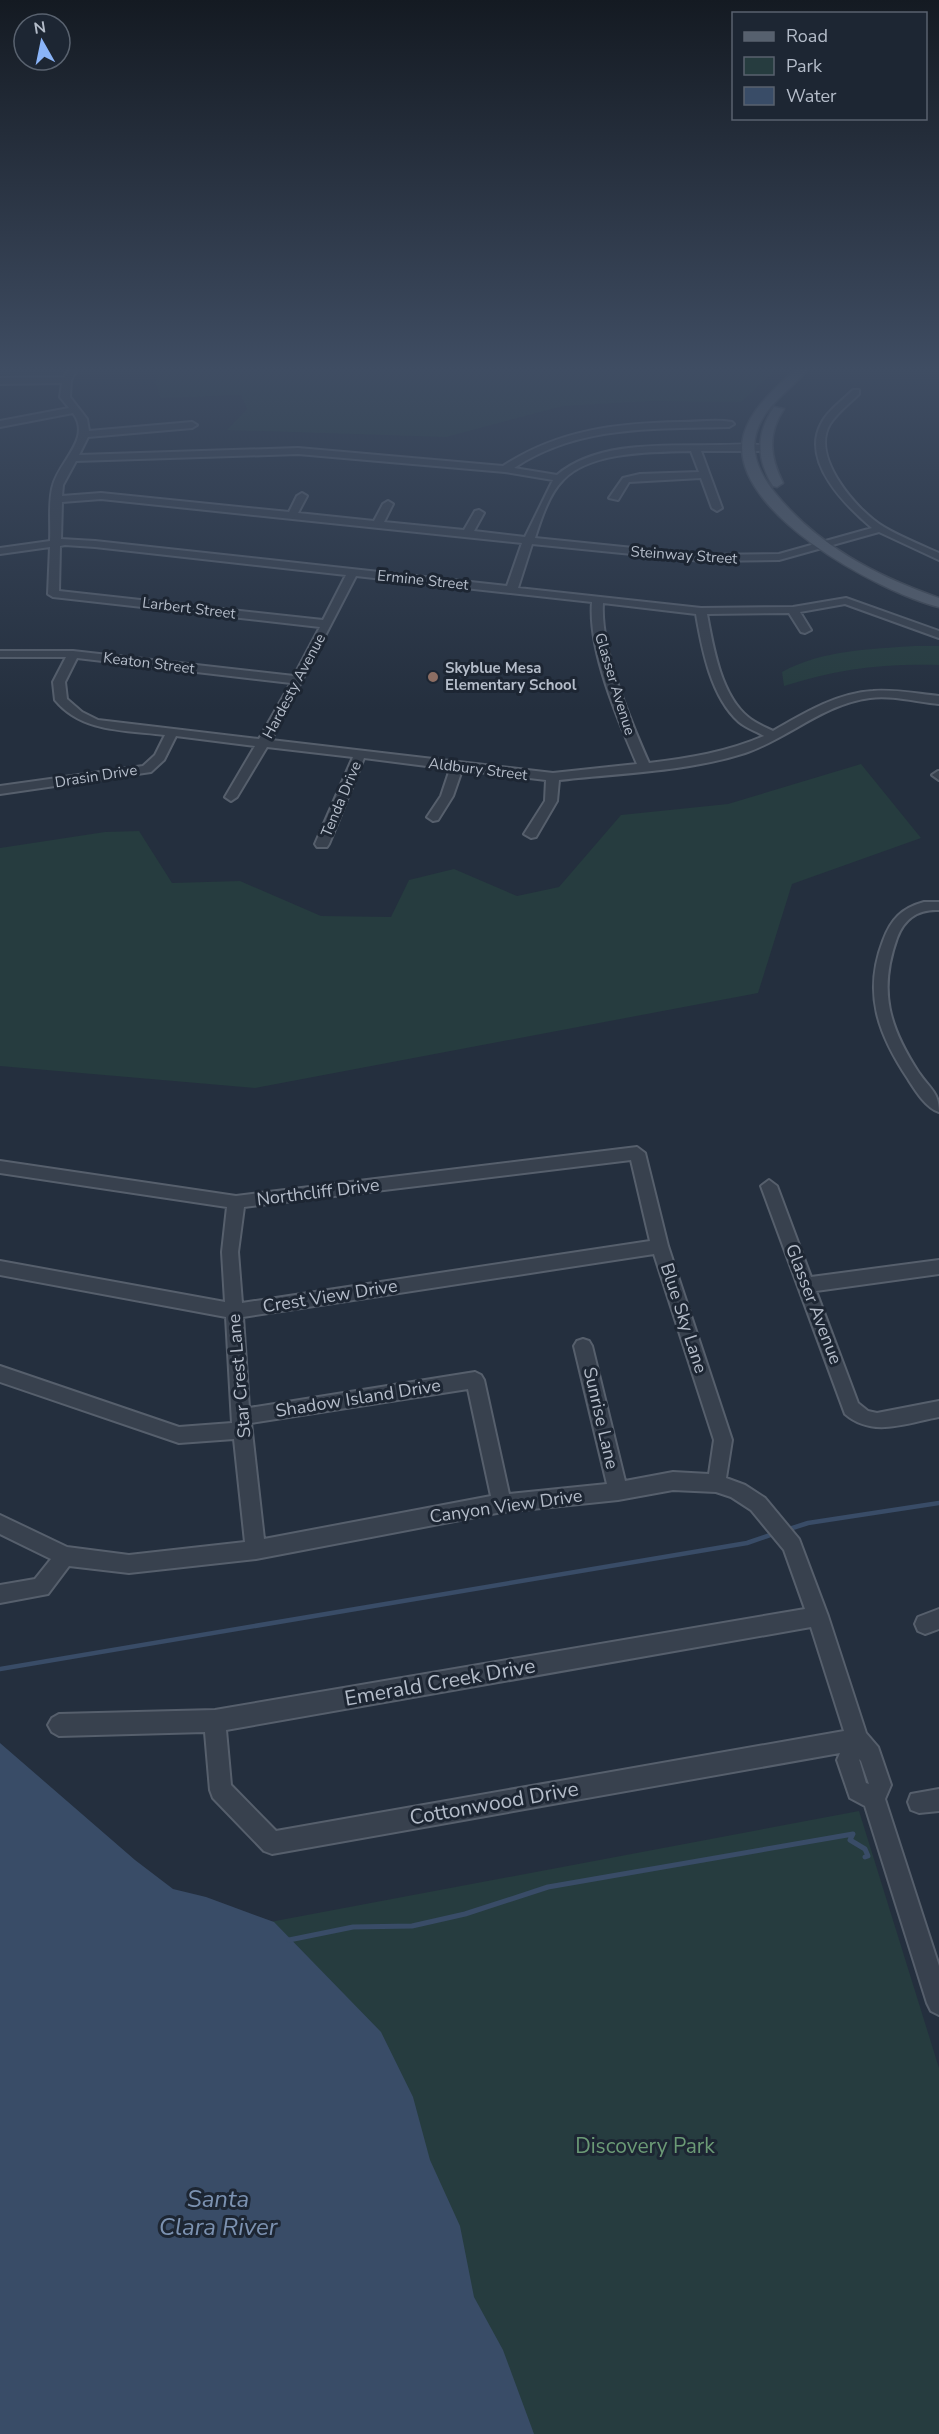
<svg xmlns="http://www.w3.org/2000/svg" width="939" height="2434" font-family="'Nunito Sans',sans-serif">
<rect width="100%" height="100%" fill="#242f3e"/>
<path fill="#263c3f" d="M161,370H776L741,402L652,401L563,406L446,437L227,430L247,409L241,395L161,398L155,382Z
M915,646H939V665C885,663 836,669 784,686L782,672C822,650 870,649 915,646Z
M861,764L921,838L792,884L758,993L255,1088L0,1066V848L105,832L139,831L172,883L240,881L321,916L391,917L409,880L454,869L517,896L559,887L621,815L728,804Z
M859,1811L939,2068V2434H0V1973Z"/>
<path fill="#394c67" d="M0,1743L135,1860L173,1889L206,1897L274,1922L381,2032L413,2097L430,2160L460,2226L474,2297L503,2350L534,2434H0Z"/>
<g fill="none" stroke-linecap="round" stroke-linejoin="round">
<path stroke="#394c67" stroke-width="4.5" d="M786,1530L808,1523L939,1503
M0,1669L747,1543L776,1533"/>
<path stroke="#394c67" stroke-width="5" d="M289,1940L353,1927L412,1926L465,1914L548,1887L853,1834L850,1840L865,1849L868,1856L865,1857"/>
<defs>
<path id="minor" d="M69,370H77L71,380L70,397L87,419L89,431L192,422L197,425L192,428L88,437L79,455L298,448L503,466C558,430 617,423 681,422C698,422 716,419 732,422L734,424L729,427C654,429 578,425 514,468L557,475C598,440 669,446 720,445C735,445 752,443 766,446L768,448L763,451H701L722,508L717,511L712,508L701,478L629,482L618,500L609,498L623,478L640,474L699,472L691,451C654,452 590,451 563,480C549,494 541,519 535,538L702,555L779,554L872,528C846,506 801,462 821,424C827,411 843,400 853,390H859V394C850,403 837,413 830,424C810,457 857,511 884,527C901,537 921,545 939,553V560L879,532L779,560L702,561L532,544L518,588L701,608L793,607L846,598L939,631V638L845,604L800,612L811,630L805,633L801,632L789,613L707,614C713,647 721,695 748,717C755,723 765,727 773,731C804,713 837,693 873,691C894,689 918,694 939,696V704C917,702 892,695 870,698C823,704 789,738 745,753C686,772 620,773 559,780L557,801L536,837L531,838L524,834L545,801L546,780L462,770L453,796L438,820L433,821L427,817L441,796L450,769L364,758L329,844L327,847H317L315,844L353,757L267,747L237,797L231,801L225,797L255,746L176,736L164,760L151,772L0,794V786L143,766L155,755L165,735C126,730 82,733 55,700L53,682L66,657H0V651H73L294,676L320,627L53,597L48,594L50,547L0,554V548L50,541C51,523 48,501 53,485C60,460 92,438 73,413L0,427V421L69,408L60,397L62,383L0,384V378L64,377ZM298,454L505,472L553,480L525,537L474,531L484,513L479,510L475,511L464,530L384,522L393,504L388,501L383,504L374,521L298,513L307,496L302,493L297,496L289,512L101,493L62,496L63,485L76,461ZM101,499L522,543L507,586L95,541L61,539L62,502ZM65,545L95,547L346,575L323,620L59,591L60,546ZM356,576L592,602C588,650 618,720 637,764L553,773L271,740ZM603,603L696,614C702,649 711,697 739,722C746,728 756,731 764,736C727,752 689,758 649,763C630,720 600,649 603,603ZM77,658L291,683L259,739L98,720L82,712L67,699L65,682Z
M938,771H939V780L932,775Z
M924,902H939V910C918,909 904,919 897,938C878,991 889,1027 919,1073C930,1089 939,1092 939,1112C926,1108 915,1090 908,1079C878,1034 863,993 883,941C891,919 902,908 924,902Z
M637,1147L645,1153L668,1246L732,1440L726,1478L745,1485L765,1498L799,1539L828,1616L866,1733L878,1747L891,1785L885,1799L939,1966V2015L931,2011L927,2003L865,1806L850,1798L837,1760L840,1753L272,1854L264,1851L213,1798L210,1790L205,1732L59,1736L52,1732L48,1725L52,1718L59,1714L215,1710L805,1609L784,1550L751,1510L731,1497L716,1492L673,1490L618,1500L502,1512L256,1559L129,1573L69,1566L48,1594L0,1603V1585L35,1579L51,1559L0,1534V1515L67,1547L129,1555L245,1542L234,1439L179,1443L0,1382V1366L179,1427L232,1423L226,1317L0,1275V1261L225,1302L222,1252L227,1207L0,1173V1161L236,1196ZM631,1160L650,1241L242,1303L238,1252L244,1207ZM654,1254L714,1440L709,1474L673,1472L625,1481L592,1346L589,1341L583,1339L577,1341L574,1346L607,1484L509,1494L484,1380L481,1375L475,1372L249,1408L243,1317ZM468,1389L491,1496L264,1539L251,1423ZM811,1627L844,1731L276,1831L231,1785L226,1730ZM859,1759L861,1761L869,1784L866,1783Z
M769,1180L777,1186L811,1277L939,1260V1274L816,1291L858,1403L868,1411L877,1413L939,1401V1417C906,1423 873,1438 845,1414L761,1186Z
M939,1609V1629L925,1634L918,1631L915,1624L918,1617Z
M939,1789V1811L919,1813L911,1810L908,1802L911,1794Z"/>
<path id="major" d="M795,370H807C790,391 763,406 756,434C750,455 762,477 775,493C818,546 876,576 939,598V607C881,593 723,509 744,434C752,407 776,388 795,370Z
M774,407L784,409C767,434 770,457 783,483L777,487L773,486C756,459 756,433 774,407Z"/>
</defs>
<use href="#minor" stroke="#565f6c" stroke-width="4"/>
<use href="#major" stroke="#414a57" stroke-width="3"/>
<use href="#minor" fill="#38414e" fill-rule="evenodd"/>
<use href="#major" fill="#56606e" fill-rule="evenodd"/>
</g>
<linearGradient id="sky" x2="0" y2="1"><stop stop-color="#141a22"/><stop offset="0.52" stop-color="#3f4d63"/><stop offset="1" stop-color="#3f4d63" stop-opacity="0"/></linearGradient>
<rect width="939" height="711" fill="url(#sky)"/>
<circle fill="#8d6e63" stroke="#1d2633" stroke-width="2" cx="433" cy="677" r="6"/>
<g text-anchor="middle" stroke-width="6" stroke-linejoin="round" paint-order="stroke">
<g font-size="15" fill="#b4bcc9" stroke="#1d2633">
<text transform="translate(684 555) rotate(4)" y="5">Steinway Street</text>
<text transform="translate(423 580) rotate(6)" y="5">Ermine Street</text>
<text transform="translate(189 608) rotate(7)" y="5">Larbert Street</text>
<text transform="translate(149 663) rotate(7)" y="5">Keaton Street</text>
<text transform="translate(615 684) rotate(73)" y="5">Glasser Avenue</text>
<text transform="translate(294 686) rotate(-62)" y="5">Hardesty Avenue</text>
<text transform="translate(478 769) rotate(7)" y="5">Aldbury Street</text>
<text transform="translate(96 776) rotate(-9)" y="5">Drasin Drive</text>
<text transform="translate(341 799) rotate(-67)" y="5">Tenda Drive</text>
</g>
<g font-size="15" font-weight="bold" fill="#b4bcc9" stroke="#1d2633" text-anchor="start">
<text x="445" y="673">Skyblue Mesa<tspan x="445" dy="17">Elementary School</tspan></text>
</g>
<g font-size="18" fill="#b4bcc9" stroke="#1d2633">
<text transform="translate(318 1192) rotate(-7)" y="6">Northcliff Drive</text>
<text transform="translate(330 1296) rotate(-9)" y="6">Crest View Drive</text>
<text transform="translate(814 1304) rotate(69)" y="6">Glasser Avenue</text>
<text transform="translate(684 1318) rotate(72)" y="6">Blue Sky Lane</text>
<text transform="translate(239 1376) rotate(-95)" y="6">Star Crest Lane</text>
<text transform="translate(358 1398) rotate(-9)" y="6">Shadow Island Drive</text>
<text transform="translate(601 1418) rotate(77)" y="6">Sunrise Lane</text>
<text transform="translate(506 1506) rotate(-8)" y="6">Canyon View Drive</text>
</g>
<g font-size="21" fill="#b4bcc9" stroke="#1d2633">
<text transform="translate(440 1682) rotate(-10)" y="7">Emerald Creek Drive</text>
<text transform="translate(494 1803) rotate(-10)" y="7">Cottonwood Drive</text>
</g>
<g font-size="21" fill="#6b9a76" stroke="#1d2633">
<text x="645" y="2153">Discovery Park</text>
</g>
<g font-size="24" font-style="italic" fill="#7c92b1" stroke="#1d2633">
<text x="218" y="2207">Santa<tspan x="218" dy="28">Clara River</tspan></text>
</g>
</g>
<rect x="732" y="12" width="195" height="108" fill="#1d2633" stroke="#59626f" stroke-width="1.5"/>
<rect x="744" y="32" width="30" height="9" fill="#56606e" stroke="#59626f" stroke-width="1.5"/>
<text x="786" y="42" font-size="18" fill="#b4bcc9">Road</text>
<rect x="744" y="57" width="30" height="18" fill="#263c3f" stroke="#59626f" stroke-width="1.5"/>
<text x="786" y="72" font-size="18" fill="#b4bcc9">Park</text>
<rect x="744" y="87" width="30" height="18" fill="#394c67" stroke="#59626f" stroke-width="1.5"/>
<text x="786" y="102" font-size="18" fill="#b4bcc9">Water</text>
<g transform="translate(42 42) rotate(351)"><circle r="28" fill="#1d2633" stroke="#59626f" stroke-width="1.5"/>
<path d="M0-4.5L10 22L0 15L-10 22Z" fill="#8ab4f8"/>
<text y="-9" font-size="16" font-weight="bold" text-anchor="middle" fill="#b4bcc9">N</text>
</g>
</svg>
